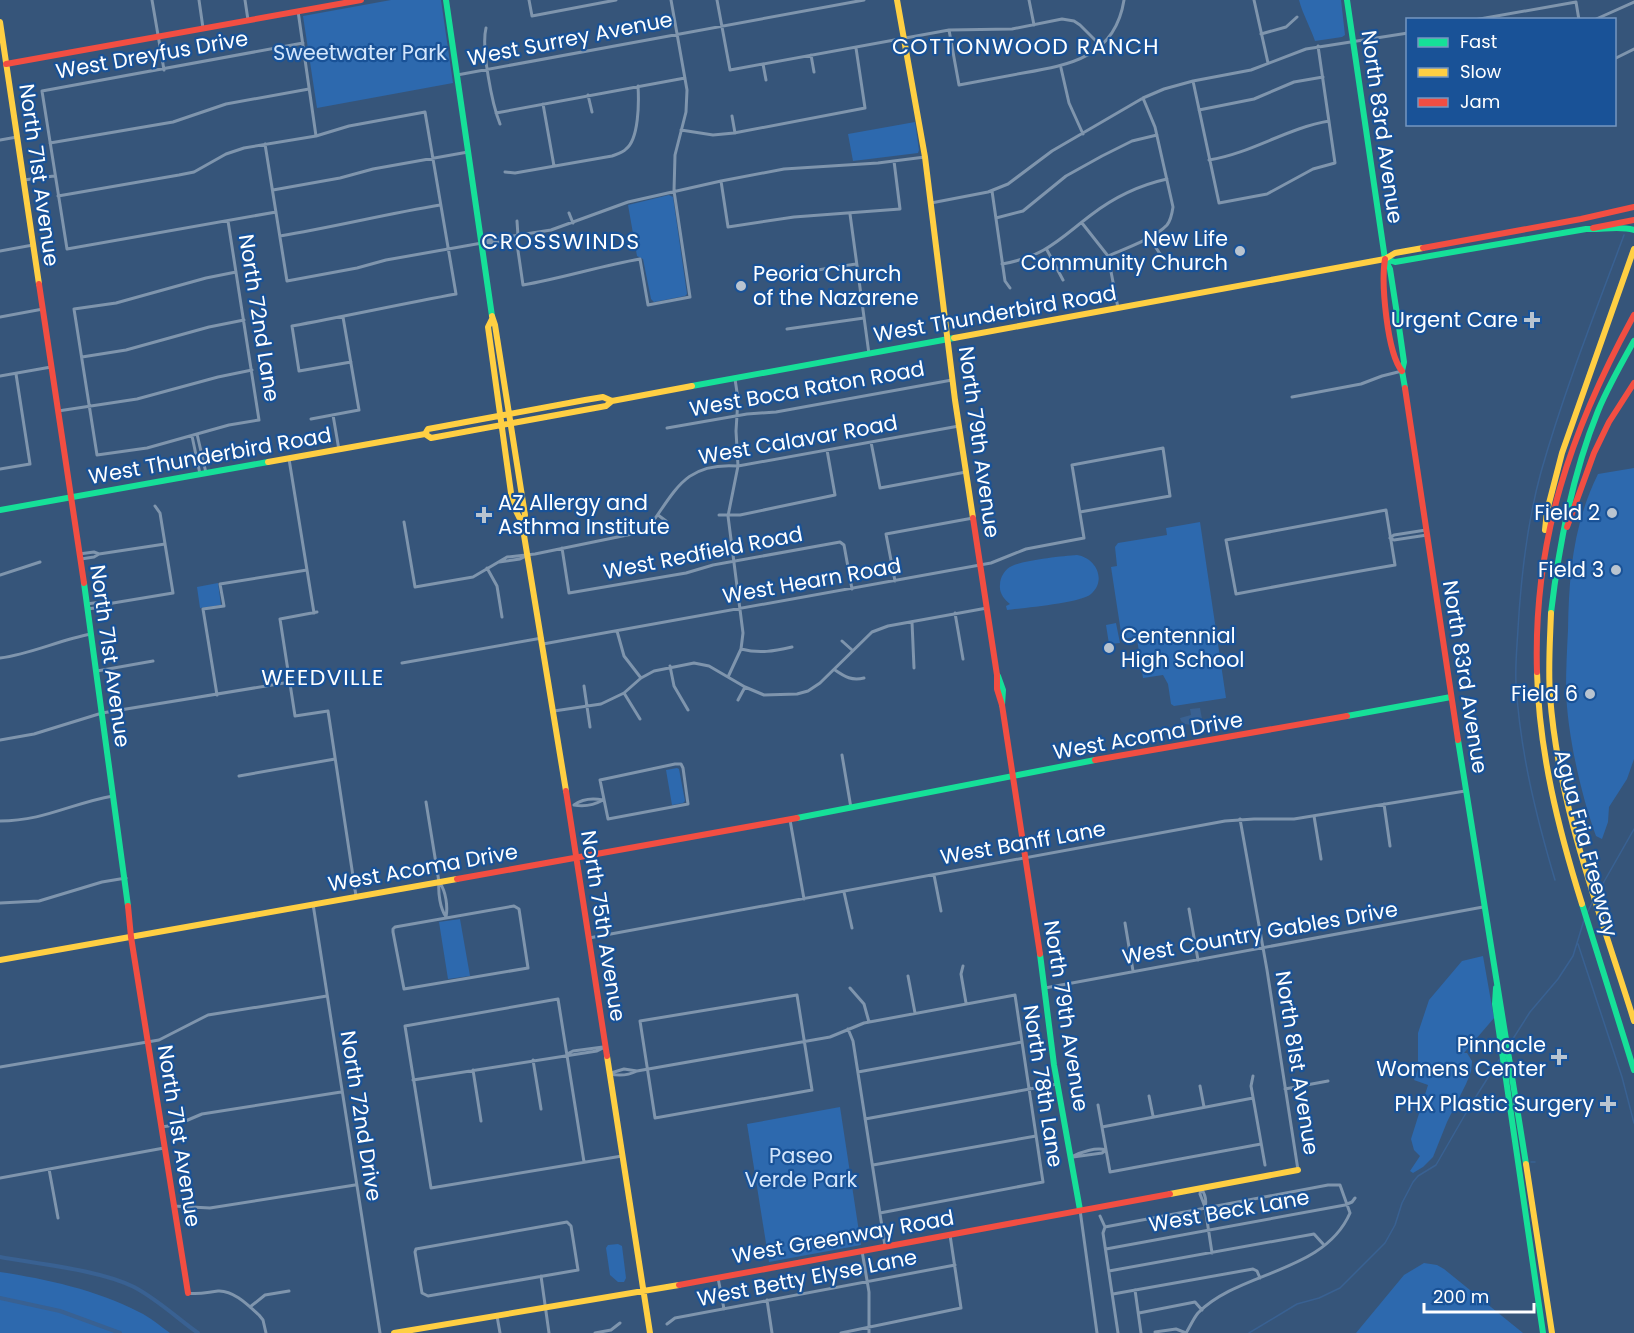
<svg xmlns="http://www.w3.org/2000/svg" width="1634" height="1333" font-family="Poppins,sans-serif">
<rect width="100%" height="100%" fill="#36557a"/>
<path fill="#2d69ae" d="M391,0H441L453,83L317,108L303,16Z
M1299,0H1341L1345,35L1342,37L1315,41C1310,26 1303,15 1299,0Z
M915,122L919,150L918,153L853,161L848,134Z
M669,195L673,197L687,294L685,296L654,302L651,299L643,259L637,256L628,205Z
M1634,468V759L1627,779L1609,807L1608,822L1602,839L1596,836C1581,795 1567,733 1566,689C1566,669 1567,649 1568,630C1569,574 1573,525 1598,474Z
M1200,522L1226,698L1174,706L1171,704L1168,684L1163,675L1143,678L1137,639L1157,636L1156,634L1122,639L1111,567L1117,566L1115,547L1118,543L1167,535L1166,528Z
M1077,555C1096,558 1107,580 1091,594C1081,603 1023,608 1007,610L1006,606L1010,604C1004,599 999,593 1000,585C1000,577 1005,569 1012,566C1025,560 1062,556 1077,555Z
M218,583L221,605L200,608L197,587Z
M1116,623L1120,643L1109,644L1106,625Z
M677,768L679,769L685,801L683,803L672,805L666,770Z
M460,919L470,976L448,979L439,922Z
M1483,956L1494,1018L1464,1053H1467L1472,1061L1471,1072L1466,1084L1447,1122L1433,1157L1423,1167L1413,1173L1410,1171L1420,1156L1414,1150L1411,1139L1428,1085L1414,1080L1418,1069V1033L1429,1000L1462,961Z
M840,1107L861,1245L769,1262L747,1124Z
M618,1244L622,1246L626,1278L624,1282H618L610,1275L606,1248L608,1245Z
M1424,1263L1437,1265L1444,1269L1523,1333H1356L1404,1275Z
M0,1272C46,1279 97,1290 139,1312C150,1317 160,1326 170,1333H0Z"/>
<path fill="#396192" d="M1200,708L1202,719L1192,721V718H1190L1191,725L1185,724L1181,721L1180,718L1191,715L1190,709Z"/>
<g fill="none" stroke-linecap="round" stroke-linejoin="round">
<path stroke="#396192" stroke-width="1.5" d="M1555,880C1536,816 1520,751 1516,684C1515,666 1517,647 1518,629C1521,576 1527,523 1541,472C1564,391 1595,313 1624,235
M1597,894L1634,829
M1587,913L1593,901
M1578,944L1622,1077L1634,1123
M1509,1045L1530,1012L1558,979L1573,956L1584,920
M1531,1162H1535
M1249,1333L1297,1304L1319,1298L1340,1288L1385,1243L1395,1225L1402,1203L1413,1182L1418,1176L1436,1165L1470,1106L1501,1057"/>
<path stroke="#396192" stroke-width="4" d="M0,1257C39,1264 100,1270 134,1287C157,1299 177,1318 198,1333
M0,1298L60,1311L120,1333"/>
<path stroke="#7f95ad" stroke-width="3" d="M152,0L164,70
M199,0L203,28
M245,0L248,20
M529,0L532,16L616,0
M717,0L730,70L949,30L1012,29L1062,19L1074,21L1080,25L1100,45
M1029,0L1034,25
M1254,0L1268,63
M1576,2L1579,20
M298,11L316,136
M1474,20L1576,2
M1594,20L1634,2
M486,28C481,48 492,104 500,124
M949,30L959,85C981,81 1002,77 1023,73C1070,65 1115,57 1124,0
M1261,34L1286,27L1297,17
M811,55L814,72
M1614,59L1634,49
M763,64L766,80
M1061,68L1069,103L1083,134
M457,75L864,0
M1193,81L1219,203L1267,194L1313,169L1335,163L1318,46
M588,95L592,112
M543,104L554,166
M1199,110L1254,99L1294,82L1323,77
M496,113L685,78
M732,116L735,133
M681,130L713,135L734,133L865,108L856,48
M0,140L17,137
M50,143L173,122L226,104L309,89
M265,144L287,281L357,268L386,260L482,243L504,242L510,238
M1209,160C1252,153 1287,128 1329,121
M505,172L515,173L612,156C617,154 622,153 626,149C639,139 639,102 638,86
M24,180L54,176
M721,181L728,227L794,217L900,209L894,161
M273,190L340,178L373,169L468,152
M992,191L1005,281L1010,288
M58,196L179,175L194,172L226,154L244,148L316,136L349,126L425,112L456,294C401,304 347,316 292,326L299,371L351,362
M931,203L988,192L1008,184L1052,151L1143,98L1164,89L1193,81L1251,70L1306,49L1408,33
M276,212L67,249L42,91L303,43
M569,213L573,223
M850,214L869,354
M996,218L1023,211L1066,176L1102,156L1132,141L1157,135
M228,221L259,420L229,425L147,448L97,455L74,309L116,303L206,278L236,272
M517,221L518,236
M1082,223L1108,256L1118,308
M280,236C334,227 386,214 440,205
M516,237L523,285C563,278 600,266 640,259L648,305L690,297L674,191L675,155L686,112L687,90L671,0
M1149,237L1164,260
M482,243L488,240L551,230L628,202L721,181L784,169L878,163L925,157
M1047,250L1063,280
M0,251L33,245
M1108,256C1124,249 1155,238 1167,225C1171,220 1172,214 1173,207L1155,127L1143,98
M1002,264C1046,256 1058,240 1091,215C1113,198 1140,185 1167,179
M779,276L856,264
M0,317L43,309
M787,329L864,318
M82,357L126,350L209,327L244,320
M0,376L51,367
M1292,397L1361,384L1382,376L1402,371
M58,411L137,399L218,377L252,370
M333,415L339,450
M311,419L359,410L343,317
M667,428L747,414L776,412L952,380
M197,434L206,473
M192,436L200,474
M871,442L880,488L966,472
M289,459L314,613
M0,469L30,464L16,374
M1386,510L1395,565C1342,574 1289,584 1236,594L1226,540Z
M658,515L666,521
M719,515H740L835,495L827,450
M404,522L415,587L473,577L507,557L535,554L642,532L649,527C676,490 685,462 738,466L959,426
M1390,538L1394,540L1427,535
M1390,538L1394,535L1426,530
M562,548L569,593L686,573L713,565L840,542L844,545L852,589
M79,554L94,552L99,554L165,544
M81,559L94,557L99,554
M499,562L520,559L526,556
M487,568L497,586L502,617
M0,575L40,562
M895,581L886,534L973,518
M86,604L102,602L107,604
M87,609L103,607L107,604L173,593L160,513L155,506
M317,612L280,619L295,716L328,711L356,896
M955,613L963,659
M912,622L914,668
M617,631L624,656L641,678
M842,641L852,650
M543,644L991,563L1026,549L1084,538L1072,465L1163,448L1170,496L1080,512
M741,649C760,654 774,651 792,647
M0,658C31,654 59,640 91,634
M402,663L542,638
M670,666L674,686L688,710
M835,670C845,677 852,681 864,678
M97,671L153,661
M728,677L741,649L743,633L728,516L738,466L736,431L738,399L735,379
M584,686L590,727
M624,693L640,719
M217,695L203,609L224,606L220,584L307,570
M738,700L745,687
M554,711L601,704L624,693L641,678L654,671L694,663L709,666L745,687L764,695L797,694L808,691L820,683L872,632L888,626L987,608
M0,740L34,734L102,713L290,682
M842,755L851,808
M675,764H681L683,768L688,804L608,819L600,780Z
M239,776L335,759
M426,802L439,882C438,893 440,908 446,917
M1384,804L1390,846
M574,805C584,807 594,805 603,800
M574,805C582,799 593,798 603,800
M1314,816L1321,859
M1240,819L1267,970L1298,1170
M790,820L804,899
M0,821C44,821 72,803 113,796
M934,875L941,911
M440,883C446,892 448,907 446,917
M844,892L852,928
M0,903L39,901L102,882L126,878
M313,904L380,1333
M514,906L519,909L528,968L404,989L393,932V929L395,927Z
M1189,909L1198,960
M1125,923L1133,971
M589,938L1225,821L1254,819H1294L1465,791
M963,966L961,974L966,1003
M908,976L915,1013
M850,988L864,1004L869,1022
M1045,988L1483,907
M797,995L812,1090L655,1118L640,1021Z
M848,1029L853,1041L885,1246
M569,1053L573,1051L603,1047
M533,1060L541,1109
M0,1067L159,1040L208,1015L327,996
M473,1070L481,1121
M858,1072L1022,1042
M611,1073L624,1069L637,1071
M610,1074C619,1076 629,1075 637,1071L830,1037L864,1023L1015,995L1043,1182L880,1213
M1253,1076L1251,1086L1265,1165
M413,1080L597,1051L605,1047
M1200,1086L1204,1107
M1285,1089L1328,1081
M1149,1096L1153,1116
M1098,1105L1110,1172L1261,1144
M865,1119L1057,1084
M161,1127L176,1125L202,1114L341,1092
M1102,1127L1253,1098
M1071,1157C1081,1152 1096,1147 1106,1150
M1073,1157L1102,1153L1106,1150
M584,1162L558,999L405,1026L431,1188L622,1156
M873,1165L1036,1136
M49,1169L58,1218
M0,1178L164,1148
M1201,1188L1200,1194L1205,1207L1212,1253
M1201,1188C1205,1194 1207,1200 1205,1207
M173,1206L210,1208L355,1185
M1080,1210L1097,1333
M1100,1216L1105,1227L1103,1233L1118,1333
M567,1222L571,1226L578,1270L428,1296L422,1293L415,1252L416,1249Z
M1105,1227L1328,1185H1340L1350,1213C1324,1273 1239,1271 1198,1313C1193,1319 1190,1327 1186,1333
M1106,1249L1345,1205L1352,1202L1355,1198
M862,1251L869,1292V1333
M1109,1271L1314,1234L1324,1245
M541,1276L549,1333
M718,1278L724,1309
M1135,1290L1141,1333
M188,1293C198,1295 208,1292 218,1291C233,1290 248,1305 259,1315L263,1320L266,1333
M1113,1294L1253,1269L1257,1271L1260,1278
M767,1300L772,1333
M250,1307L265,1295L289,1291
M1139,1313L1195,1302L1202,1310
M497,1316L500,1333
M667,1324L675,1318L955,1265
M1155,1332L1176,1329L1186,1333
M595,1333L611,1330L620,1323
M841,1333L961,1308L950,1235"/>
<path stroke="#16e098" stroke-width="6" d="M446,0L492,316
M1347,0L1385,259L1390,269L1399,327L1404,362L1402,371L1405,388
M1586,229C1602,230 1619,225 1634,230
M1385,259L1395,262L1586,229
M692,386L954,338
M0,510L268,462
M84,583L128,906
M1551,613C1559,544 1572,475 1598,411C1608,387 1621,364 1634,341
M998,676L1003,690L1002,705
M1347,716L1451,697
M1458,740L1526,1164
M797,818L1095,760
M1582,904L1634,1070
M1040,954L1054,1065L1080,1210
M1496,988L1495,1004L1543,1333"/>
<path stroke="#ffcf43" stroke-width="6" d="M897,0L925,157L955,400L973,518
M0,22L39,284
M492,316L495,325L525,515L522,523
M492,319L488,327L511,493L515,509L522,523L566,791
M954,338L1385,259L1395,253L1423,248
M425,434L428,429L585,400L603,397L612,401
M268,462L425,434L431,438L606,406L612,401L692,386
M1545,530L1547,511L1562,453L1634,249
M1551,613C1550,641 1548,668 1550,695C1558,807 1601,915 1634,1021
M1537,672C1539,751 1558,828 1582,904
M0,960L457,879
M607,1056L650,1333
M1526,1164L1552,1333
M1170,1194L1298,1170
M394,1333L679,1285"/>
<path stroke="#f24e42" stroke-width="6" d="M6,64L361,0
M1593,228L1634,220
M1423,248L1581,219L1634,207
M1385,259C1381,283 1387,353 1402,371
M39,284L84,583
M1405,388L1458,740
M973,518L997,675V689L1002,705L1040,954
M1567,527L1594,453L1609,422L1634,383
M1537,672C1533,539 1571,430 1634,315
M1095,760L1347,716
M566,791L607,1056
M457,879L797,818
M128,906L131,937L188,1293
M679,1285L1170,1194"/>
</g>
<g fill="#b9c4d0" stroke="#195297" stroke-width="2">
<circle cx="1240" cy="251" r="6"/>
<circle cx="741" cy="286" r="6"/>
<path d="M1529 311h6v6h6v6h-6v6h-6v-6h-6v-6h6z"/>
<circle cx="1612" cy="513" r="6"/>
<path d="M481 506h6v6h6v6h-6v6h-6v-6h-6v-6h6z"/>
<circle cx="1616" cy="570" r="6"/>
<circle cx="1109" cy="648" r="6"/>
<circle cx="1590" cy="694" r="6"/>
<path d="M1556 1048h6v6h6v6h-6v6h-6v-6h-6v-6h6z"/>
<path d="M1605 1095h6v6h6v6h-6v6h-6v-6h-6v-6h6z"/>
</g>
<g text-anchor="middle" stroke-width="4.5" stroke-linejoin="round" paint-order="stroke">
<g font-size="21" fill="#fff" stroke="#195297">
<text transform="translate(570 39) rotate(-11)" y="7">West Surrey Avenue</text>
<text transform="translate(152 55) rotate(-10)" y="7">West Dreyfus Drive</text>
<text transform="translate(1382 127) rotate(82)" y="7">North 83rd Avenue</text>
<text transform="translate(39 175) rotate(82)" y="7">North 71st Avenue</text>
<text transform="translate(995 314) rotate(-10)" y="7">West Thunderbird Road</text>
<text transform="translate(259 318) rotate(81)" y="7">North 72nd Lane</text>
<text transform="translate(807 389) rotate(-10)" y="7">West Boca Raton Road</text>
<text transform="translate(798 440) rotate(-10)" y="7">West Calavar Road</text>
<text transform="translate(979 442) rotate(82)" y="7">North 79th Avenue</text>
<text transform="translate(210 456) rotate(-10)" y="7">West Thunderbird Road</text>
<text transform="translate(703 553) rotate(-11)" y="7">West Redfield Road</text>
<text transform="translate(812 581) rotate(-10)" y="7">West Hearn Road</text>
<text transform="translate(110 656) rotate(82)" y="7">North 71st Avenue</text>
<text transform="translate(1465 677) rotate(81)" y="7">North 83rd Avenue</text>
<text transform="translate(1148 736) rotate(-10)" y="7">West Acoma Drive</text>
<text transform="translate(1023 843) rotate(-10)" y="7">West Banff Lane</text>
<text transform="translate(1586 843) rotate(75)" y="7">Agua Fria Freeway</text>
<text transform="translate(423 868) rotate(-10)" y="7">West Acoma Drive</text>
<text transform="translate(603 926) rotate(81)" y="7">North 75th Avenue</text>
<text transform="translate(1260 933) rotate(-10)" y="7">West Country Gables Drive</text>
<text transform="translate(1066 1016) rotate(81)" y="7">North 79th Avenue</text>
<text transform="translate(1297 1063) rotate(81)" y="7">North 81st Avenue</text>
<text transform="translate(1043 1086) rotate(81)" y="7">North 78th Lane</text>
<text transform="translate(361 1116) rotate(81)" y="7">North 72nd Drive</text>
<text transform="translate(179 1136) rotate(81)" y="7">North 71st Avenue</text>
<text transform="translate(1229 1211) rotate(-10)" y="7">West Beck Lane</text>
<text transform="translate(843 1237) rotate(-10)" y="7">West Greenway Road</text>
<text transform="translate(807 1278) rotate(-11)" y="7">West Betty Elyse Lane</text>
</g>
<g font-size="21" fill="#d3e6fc" stroke="#195297">
<text x="360" y="60">Sweetwater Park</text>
<text x="801" y="1163">Paseo<tspan x="801" dy="24">Verde Park</tspan></text>
</g>
<g font-size="21" fill="#fff" stroke="#195297" text-anchor="end">
<text x="1228" y="246">New Life<tspan x="1228" dy="24">Community Church</tspan></text>
<text x="753" y="281" text-anchor="start">Peoria Church<tspan x="753" dy="24">of the Nazarene</tspan></text>
<text x="1518" y="327">Urgent Care</text>
<text x="498" y="510" text-anchor="start">AZ Allergy and<tspan x="498" dy="24">Asthma Institute</tspan></text>
<text x="1600" y="520">Field 2</text>
<text x="1604" y="577">Field 3</text>
<text x="1121" y="643" text-anchor="start">Centennial<tspan x="1121" dy="24">High School</tspan></text>
<text x="1578" y="701">Field 6</text>
<text x="1546" y="1052">Pinnacle<tspan x="1546" dy="24">Womens Center</tspan></text>
<text x="1594" y="1111">PHX Plastic Surgery</text>
</g>
<g font-size="22" letter-spacing="1.5" fill="#fff" stroke="#195297">
<text x="1026" y="54">COTTONWOOD RANCH</text>
<text x="561" y="249">CROSSWINDS</text>
<text x="323" y="685">WEEDVILLE</text>
</g>
</g>
<rect x="1406" y="18" width="210" height="108" fill="#195297" stroke="#7597c1" stroke-width="1.5"/>
<rect x="1418" y="38" width="30" height="9" fill="#16e098" stroke="#7597c1" stroke-width="1.5"/>
<text x="1460" y="48" font-size="18" fill="#ffffff">Fast</text>
<rect x="1418" y="68" width="30" height="9" fill="#ffcf43" stroke="#7597c1" stroke-width="1.5"/>
<text x="1460" y="78" font-size="18" fill="#ffffff">Slow</text>
<rect x="1418" y="98" width="30" height="9" fill="#f24e42" stroke="#7597c1" stroke-width="1.5"/>
<text x="1460" y="108" font-size="18" fill="#ffffff">Jam</text>
<path d="M1424 1303v9h110v-9" fill="none" stroke="#ffffff" stroke-width="3"/>
<text x="1433" y="1303" font-size="18" fill="#ffffff" stroke="#195297" stroke-width="4.5" paint-order="stroke">200 m</text>
</svg>
